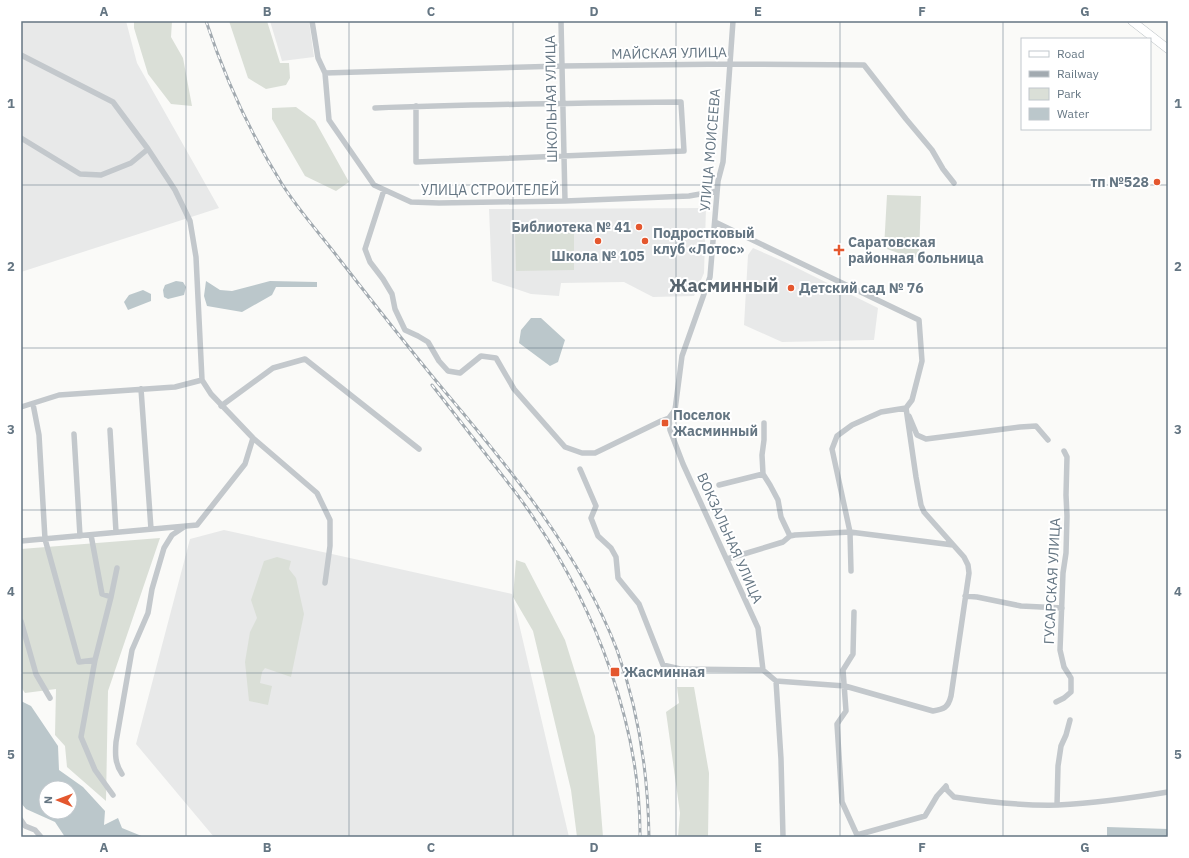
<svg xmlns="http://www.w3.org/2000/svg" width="1189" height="858" font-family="'IBM Plex Sans',sans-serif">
<rect width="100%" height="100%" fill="#fafaf8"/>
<path fill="#e8e9e9" d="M21,21H126L137,63L219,208L21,272Z
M270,21H309L314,57L282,61Z
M706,208L704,273L694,296L653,297L624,282L561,283L559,296L531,294L492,281L489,209Z
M753,248L787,263L878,308L874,340L782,342L744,325L748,255Z
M224,530L512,594L569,837H214L136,744L190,539Z"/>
<path fill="#dadfd7" d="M134,21H172L171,37L183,58L192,106L171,104L148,74L134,28Z
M229,21H267L280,63H289L290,78L286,85L266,89L248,78Z
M296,107L315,121L349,182L336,191L305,176L272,119V108Z
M887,195L921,196L919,258L907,256L884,248Z
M515,233H574V270L516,271Z
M160,538L108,691L106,801L67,767L65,746L55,735L56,689L25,693L21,687V549Z
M277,557L291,561L289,569L296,578L304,614L291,677L265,668L262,672L260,683L272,686L268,705L249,701L245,662L250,632L257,618L251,600L264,561Z
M516,560L525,563L565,640L595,736L603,837H577L571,790L533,631L513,597Z
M677,687H694L709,773L708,837H678L680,813L666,712L679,703Z"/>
<path fill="#bbc7cb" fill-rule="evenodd" d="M176,281L183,282L186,287L184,295L168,299L164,297L163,290L165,285Z
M206,281L220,290L232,291L270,281L317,282V287H276L272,295L242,312L207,306L204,296Z
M143,290L151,294V301L128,310L124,302L129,295Z
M531,318H541L565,340L558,362L550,366L519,343L521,330Z
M21,701L31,706L58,746L59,770L83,787L105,811L104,825L118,818L122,828L144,837H65L55,822L26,809L21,803ZM46,788H70V812H46Z
M1107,827L1168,829V837H1107Z"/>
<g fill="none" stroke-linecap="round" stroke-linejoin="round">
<defs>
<path id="secondary" d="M1132,21L1168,49"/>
</defs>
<use href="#secondary" stroke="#b3babf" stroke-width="9"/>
<path stroke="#c3c8cc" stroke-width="5.5" d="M312,21L318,58L325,73L329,120L374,185L411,202L439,203L565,201L689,196L717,191
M561,21L565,201
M21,55L113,102L148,149L175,190L190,221L196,257L202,380L211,394L253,438L317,493L330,520V546L325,583
M325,73L562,66L729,64L864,65L906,119L932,150L943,169L954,183
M375,108C477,104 579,103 681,102L684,151L416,162V106
M21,138L80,174L101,175L131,163L148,149
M384,190L365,249L370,262L383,279L392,294L395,309L405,330L418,336L428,342L439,361L448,371L460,373L481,356L496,358L514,389L565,447L582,453H595L661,421L669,418
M141,389L151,529
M33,404L39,435L45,539L79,662L95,660
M221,406L273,368L305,359L419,449
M21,407L59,395L175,387L202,380
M909,416L917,435L926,439L1020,427L1036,426L1048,440
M669,418L675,410L682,356L710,277L718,181L723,162L733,21
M669,418L670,430L683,464L758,628L763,670
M764,423V440L762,455L763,474L770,485L778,500L781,517L790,536
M110,430L116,532
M74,434L80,536
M580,469L596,506L591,518L598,536L611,548L616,557L618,578L639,604L663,665L680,669L763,670L776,681L845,686L933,711C944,709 948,708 951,696L969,573L968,565L964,557L924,512L921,505L916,477L906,408L912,400L922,361L919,320L715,222
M719,485L763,474
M91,535L102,594L111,597
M21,541L197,525L245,464L253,438
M727,559L783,542L790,536L795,535L850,532L953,545
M851,571L850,532L832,449L837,436L852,425L881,412L906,408
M965,596L977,597L1021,606L1062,608
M854,612L853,654L843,670L846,711L837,724L842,802L857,835
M21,621L36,674L50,698
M776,681L781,759L783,837
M1056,702L1064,698L1071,692V678L1064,667L1060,650L1063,573L1066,553L1067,516L1066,495L1067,457L1064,451
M122,774C115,764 115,754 116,742L132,650L148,613L152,589L164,548L172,535L184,527
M113,795L95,770L81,737L95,660L111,597L117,568
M1057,805L1058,766L1061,746L1066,735L1070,720
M21,820L25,826L35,830L41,837
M857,835L925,816L937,796L946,786L947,790L954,797C988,802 1023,806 1058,805C1095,803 1132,798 1168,792"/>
<use href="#secondary" stroke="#fff" stroke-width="8"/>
<defs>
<path id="rail" d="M206,21C225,78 250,133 282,184C299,211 321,235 340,260C375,305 410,350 447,394C512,471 581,555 617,650C639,711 648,773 649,837
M432,385C453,412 474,439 495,466C509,484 523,501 535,520C596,609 641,728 640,837"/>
</defs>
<use href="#rail" stroke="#a2aab0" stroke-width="3"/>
<use href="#rail" stroke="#fff" stroke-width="1.5" stroke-dasharray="4.5" stroke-linecap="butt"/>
</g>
<path fill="none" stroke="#657683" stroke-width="1" stroke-opacity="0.55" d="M186,21V837M349,21V837M513,21V837M676,21V837M840,21V837M1003,21V837M21,185H1168M21,348H1168M21,510H1168M21,673H1168"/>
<g fill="#e4572e" stroke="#fff" stroke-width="1.5">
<circle cx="1157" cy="182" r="4"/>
<circle cx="639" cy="227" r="4"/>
<circle cx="598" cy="241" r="4"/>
<circle cx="645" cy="241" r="4"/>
<path d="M837 244h4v4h4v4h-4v4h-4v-4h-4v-4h4z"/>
<circle cx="791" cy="288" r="4"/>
<rect x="661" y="419" width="8" height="8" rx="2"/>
<rect x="610" y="667" width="10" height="10" rx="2"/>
</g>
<g text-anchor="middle" stroke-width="4" stroke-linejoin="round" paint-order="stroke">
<g font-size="14" fill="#657683" stroke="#fff">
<text transform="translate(669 53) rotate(-1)" y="5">МАЙСКАЯ УЛИЦА</text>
<text transform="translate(551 99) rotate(-91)" y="5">ШКОЛЬНАЯ УЛИЦА</text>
<text transform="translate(710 150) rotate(-85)" y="5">УЛИЦА МОИСЕЕВА</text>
<text x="490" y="195">УЛИЦА СТРОИТЕЛЕЙ</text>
<text transform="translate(730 538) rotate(66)" y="5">ВОКЗАЛЬНАЯ УЛИЦА</text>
<text transform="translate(1052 581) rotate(-87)" y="5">ГУСАРСКАЯ УЛИЦА</text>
</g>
<g font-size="14" font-weight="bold" fill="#657683" stroke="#fff" text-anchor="start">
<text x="1149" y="187" text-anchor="end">тп №528</text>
<text x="631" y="232" text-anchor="end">Библиотека № 41</text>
<text x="653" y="238">Подростковый<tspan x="653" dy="16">клуб «Лотос»</tspan></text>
<text x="848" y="247">Саратовская<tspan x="848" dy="16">районная больница</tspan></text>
<text x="598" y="261" text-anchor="middle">Школа № 105</text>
<text x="799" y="293">Детский сад № 76</text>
<text x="673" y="420">Поселок<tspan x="673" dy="16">Жасминный</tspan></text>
<text x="624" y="677">Жасминная</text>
</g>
<g font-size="18" font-weight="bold" fill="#57646e" stroke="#fff">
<text x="724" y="292">Жасминный</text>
</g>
</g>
<rect width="1189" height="858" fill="none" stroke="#ffffff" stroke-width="44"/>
<rect x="1021" y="38" width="130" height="92" fill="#ffffff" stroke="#c1c8cd"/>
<rect x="1029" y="51" width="20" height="6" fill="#ffffff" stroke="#c1c8cd"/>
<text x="1057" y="58" font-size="12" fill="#657683">Road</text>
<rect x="1029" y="71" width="20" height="6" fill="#a2aab0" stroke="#c1c8cd"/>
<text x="1057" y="78" font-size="12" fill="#657683">Railway</text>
<rect x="1029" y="88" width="20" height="12" fill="#dadfd7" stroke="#c1c8cd"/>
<text x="1057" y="98" font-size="12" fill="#657683">Park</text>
<rect x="1029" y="108" width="20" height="12" fill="#bbc7cb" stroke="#c1c8cd"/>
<text x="1057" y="118" font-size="12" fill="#657683">Water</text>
<g transform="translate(58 800) rotate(271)"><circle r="19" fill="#ffffff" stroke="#c1c8cd"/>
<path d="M0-3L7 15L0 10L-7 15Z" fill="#e4572e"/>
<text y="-6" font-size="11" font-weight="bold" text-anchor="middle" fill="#657683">N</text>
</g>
<rect x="22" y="22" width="1145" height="814" fill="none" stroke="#657683" stroke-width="1.5"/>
<g font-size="13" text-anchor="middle" font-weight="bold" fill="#657683">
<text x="104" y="16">A</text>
<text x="267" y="16">B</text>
<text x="431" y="16">C</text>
<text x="594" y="16">D</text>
<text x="758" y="16">E</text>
<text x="922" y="16">F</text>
<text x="1085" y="16">G</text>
<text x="11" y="108">1</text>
<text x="1178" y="108">1</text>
<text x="11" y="271">2</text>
<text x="1178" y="271">2</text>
<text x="11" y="434">3</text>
<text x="1178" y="434">3</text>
<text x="11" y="596">4</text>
<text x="1178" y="596">4</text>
<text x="11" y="759">5</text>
<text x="1178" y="759">5</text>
<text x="104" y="852">A</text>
<text x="267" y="852">B</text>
<text x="431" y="852">C</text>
<text x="594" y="852">D</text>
<text x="758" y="852">E</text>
<text x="922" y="852">F</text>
<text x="1085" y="852">G</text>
</g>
</svg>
